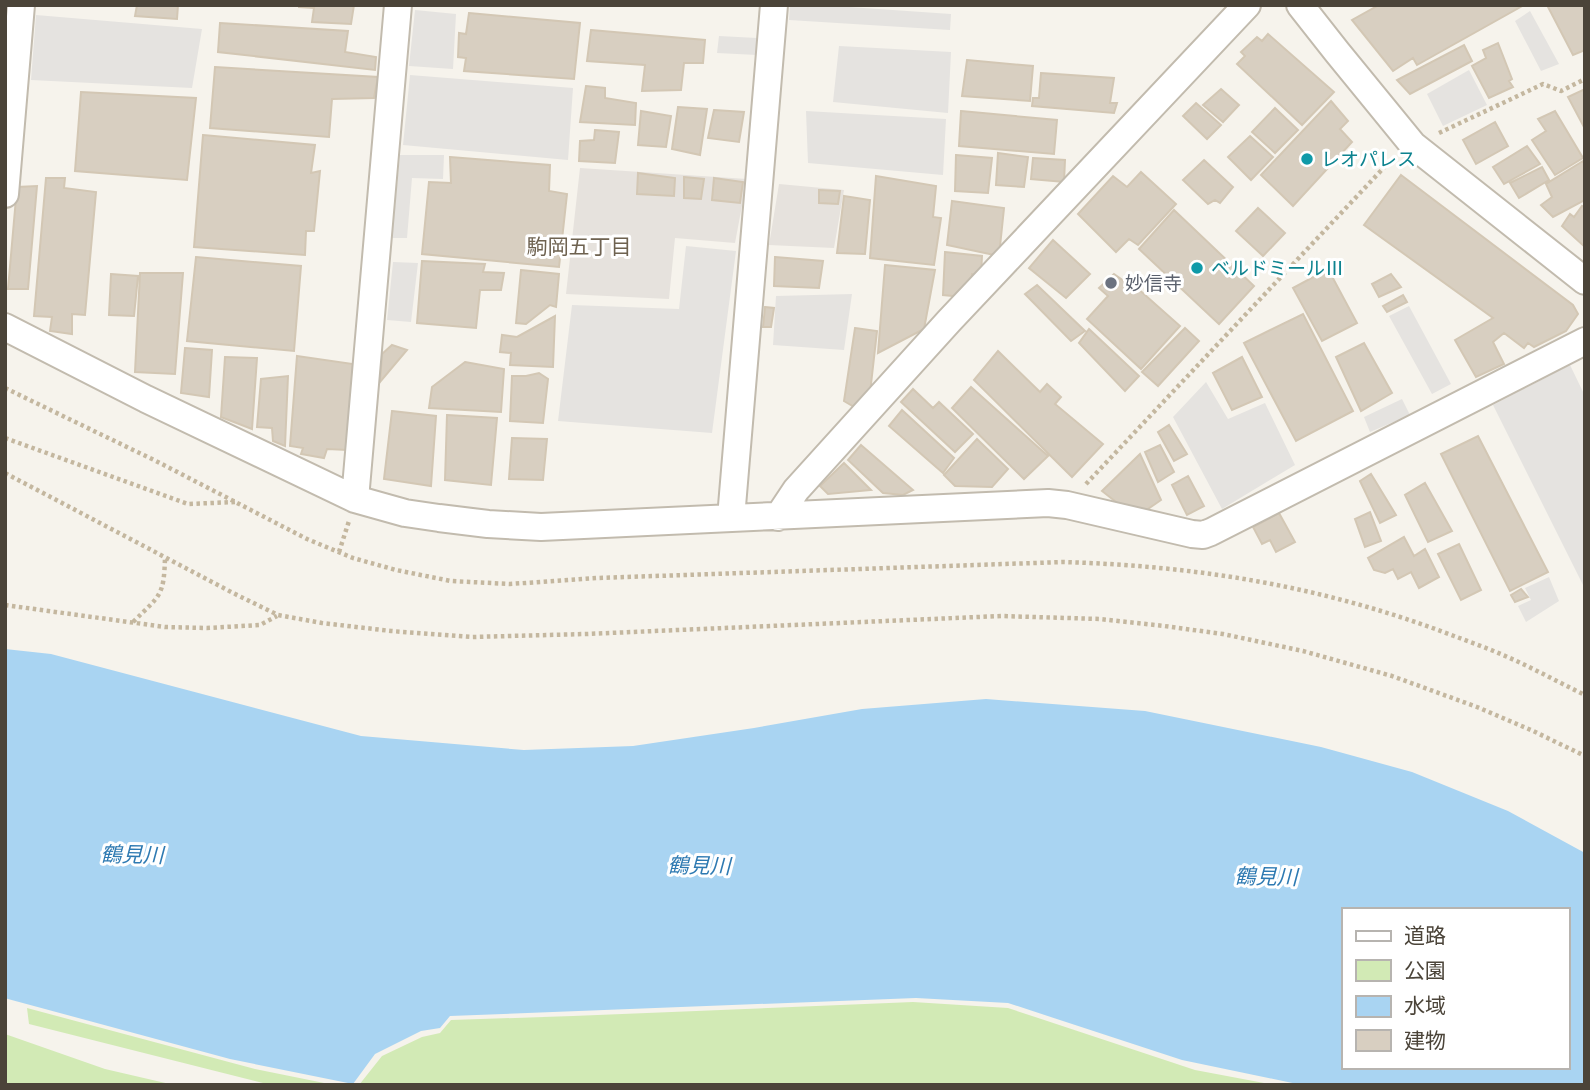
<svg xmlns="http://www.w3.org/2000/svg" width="1590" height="1090" font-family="'IBM Plex Sans','Noto Sans JP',sans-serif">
<rect width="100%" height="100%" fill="#f6f3ec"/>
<path fill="#e6e2dd" d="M580,168L747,179L735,243L675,238L669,299L566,294Z
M779,184L844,190L834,248L769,245Z"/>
<path fill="#d2eab5" d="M913,1002L1008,1008L1195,1070L1275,1085H359L382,1056L422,1037L440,1033L451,1020L573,1016Z
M27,1008L255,1069L334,1085H271L29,1024Z
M5,1034L105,1069L174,1085H5Z"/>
<path fill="#e5e3e0" d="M790,5H820L951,14L950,30L789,20Z
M415,10L456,14L453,69L409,66Z
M1530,11L1559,64L1541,71L1515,21Z
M36,15L202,29L192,88L31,80Z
M719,36L757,38V55L717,53Z
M839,46L951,52L948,113L833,102Z
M1469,70L1487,105L1443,126L1427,94Z
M410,75L573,88L568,160L403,145Z
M806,111L946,119L943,175L808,163Z
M400,155H444L443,179L412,178L407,238H392Z
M686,246L736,251L712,433L558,421L572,305L679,309Z
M393,262L418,263L411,322L387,320Z
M852,294L844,350L773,345L776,296Z
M1409,306L1451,384L1432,394L1389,316Z
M1570,365L1585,396V589L1493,405Z
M1206,382L1228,419L1265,403L1295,465L1222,509L1173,417Z
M1402,399L1410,415L1370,432L1364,417Z
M1549,577L1559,601L1526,622L1518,606L1531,600L1525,588Z"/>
<path fill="#a9d4f2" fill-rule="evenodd" d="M5,649L51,654L361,736L524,750L633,746L754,728L862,709L986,699L1145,711L1321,747L1412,772L1508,811L1585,853V1085H1302L1182,1060L1008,1003L916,998L450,1016L440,1028L421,1031L375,1054L353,1084L230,1059L8,999L5,998ZM1343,910H1567V1067H1343Z"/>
<path fill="#d8cfc1" stroke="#d3c7b4" stroke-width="2" d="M137,5H178L177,19L135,16Z
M299,5H354L351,24L312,22L314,8L299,7Z
M1379,5H1524L1417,65L1413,58L1393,71L1352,20Z
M1547,5H1585V50L1573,55Z
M469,13L580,23L574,79L464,71L466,58L458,57L459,33L466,34Z
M220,23L348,31L345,52L376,57L375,70L218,52Z
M591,30L705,40L703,63H684L681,90L642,91L645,65L587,61Z
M1268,34L1334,92L1302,125L1237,64L1245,56L1241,52L1257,37L1262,41Z
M1498,43L1512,79L1509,81L1513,87L1489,98L1472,66L1486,58L1483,50Z
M1464,45L1472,61L1410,94L1397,80Z
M967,60L1033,66L1030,101L962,96Z
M215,67L378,77L374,98L332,99L329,137L210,128Z
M1041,73L1114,78L1110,103H1117L1114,113L1032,106L1033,98H1039Z
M586,86L605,88V98L636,103L635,125L580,122Z
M1221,89L1239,105L1223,122L1203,105Z
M1585,89V129L1568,97Z
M81,92L196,98L187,180L75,171Z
M1331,101L1348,121L1340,129L1352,142L1293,206L1261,175Z
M1196,103L1221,125L1207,139L1183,116Z
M678,107L707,109L700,155L672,149Z
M1275,108L1298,130L1275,153L1252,132Z
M714,110L744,112L739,142L708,138Z
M641,111L671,116L666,147L638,145Z
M961,111L1057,120L1054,154L959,146Z
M1555,111L1583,158L1555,175L1532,140L1546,131L1538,119Z
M1495,122L1508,146L1476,164L1463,140Z
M595,130L619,132L615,163L579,161L580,141L594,140Z
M203,135L315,145L311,173L320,171L314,231H306L305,255L194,247Z
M1250,136L1273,157L1251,180L1228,157Z
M1527,146L1540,164L1504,184L1493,167Z
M998,153L1028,157L1024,187L996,185Z
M956,155L992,158L988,193L955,191Z
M450,157L550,165L549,191L567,194L559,267L422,254L429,182L451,183Z
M1033,158L1065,160L1064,182L1031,179Z
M1204,160L1233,187L1220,203L1215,200L1208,204L1183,180Z
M1583,161L1585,164V200L1553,217L1541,205L1552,197L1546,184Z
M1542,167L1549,180L1519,198L1510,183Z
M1141,172L1176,204L1138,245L1129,239L1116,252L1078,214L1113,176L1127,187Z
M638,173L675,178L674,196L637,194Z
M1401,175L1573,305L1578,314L1566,331L1534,347L1528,343L1524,348L1504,333L1493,342L1504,364L1476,377L1455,340L1493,318L1364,225Z
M876,176L936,186L933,217L941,218L934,265L870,258Z
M684,177L704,179L701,199L684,198Z
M46,178H65L64,188L96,192L85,315L72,314V334L50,331L52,317L34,316Z
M714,178L743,182L740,203L712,200Z
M37,186L28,289H8L17,187Z
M819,190L840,191L838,204L819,203Z
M844,196L870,200L865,254L837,253Z
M952,201L1004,208L999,256L947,245Z
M1582,206L1585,207V247L1562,226L1570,214L1574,217Z
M1258,208L1285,233L1263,256L1236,231Z
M1174,210L1254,286L1219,324L1139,249Z
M1053,240L1090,274L1066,298L1029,268Z
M945,252L982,256L981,275L972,274L970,290L963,297L943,295Z
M196,257L301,266L294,351L187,341Z
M775,257L823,261L819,288L774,286Z
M422,261L485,264L483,272L504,273L501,290H480L476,328L417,323Z
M885,265L935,270L924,329L878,353Z
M1328,269L1357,323L1322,341L1293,288Z
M521,270L559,274L556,307L550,305L526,324L516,323Z
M140,273H183L175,374L135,372Z
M111,274L138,276L134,316L109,315Z
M1114,274L1124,281L1127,279L1180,326L1141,369L1087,319L1108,296L1099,288Z
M1391,274L1401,287L1379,297L1372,284Z
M1037,285L1085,331L1071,341L1025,294Z
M1403,295L1407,302L1387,312L1383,306Z
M765,307L774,308L771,327H763Z
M1303,314L1353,411L1296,441L1244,343Z
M555,316L553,367L510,365L511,353L500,352L502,335L517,337Z
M855,328L877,331L870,393L856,408L844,401Z
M1185,328L1199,341L1158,386L1142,372Z
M1089,329L1139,376L1125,391L1079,343Z
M1364,343L1392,393L1361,411L1336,357Z
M392,345L407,350L380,382L382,354Z
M185,348L212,350L209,397L181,393Z
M998,351L1040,392L1047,384L1061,397L1055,404L1103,444L1072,477L974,380Z
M297,356L353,364L347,450L327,449L324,458L301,454L303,448L290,446Z
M225,357L257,358L252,429L221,417Z
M1242,357L1262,397L1232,410L1213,373Z
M465,362L504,369L501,412L429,408L432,387Z
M539,373L548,379L543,423L510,421L512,376H526Z
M288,376L285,446L273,441L272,428L257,427L261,379Z
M971,387L1048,456L1024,479L952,408Z
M913,389L933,408L939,402L973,434L955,452L901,402Z
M902,410L954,458L943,473L889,426Z
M392,411L436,416L431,486L384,479Z
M447,415L497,418L491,485L445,480Z
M1169,425L1187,454L1174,461L1158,432Z
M1478,436L1548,572L1510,591L1441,454Z
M512,438L547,439L543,480L509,479Z
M977,439L1008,469L992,487L955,486L944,475Z
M861,445L913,490L903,495L883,493L848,460Z
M1160,445L1174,472L1158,482L1145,452Z
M1140,454L1161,500L1145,511L1120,505L1102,491Z
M844,463L871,490L828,494L820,486Z
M1371,474L1396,515L1380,523L1360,481Z
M1188,476L1204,506L1187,515L1172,485Z
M1425,483L1452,531L1428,542L1405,495Z
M1370,512L1381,541L1365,547L1355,519Z
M1279,513L1295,542L1276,552L1270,540L1262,544L1253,527Z
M1404,537L1414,556L1425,549L1439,577L1419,588L1411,572L1398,579L1393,569L1385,573L1374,570L1368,558Z
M1459,544L1481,590L1461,600L1438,554Z
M1521,589L1528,597L1515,602L1511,595Z"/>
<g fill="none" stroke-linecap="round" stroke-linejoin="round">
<defs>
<path id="minor" d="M1300,5L1337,52L1413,145L1585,281
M5,194L21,5
M5,327L146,399L355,499L405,513L439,518L488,524L541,527L1048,503L1067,505L1192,534L1203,535L1211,532L1585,341
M355,499L398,5
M778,517L796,490L949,321L1247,5
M731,518L774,5"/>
</defs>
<use href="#minor" stroke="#c2bbae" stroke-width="30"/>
<path stroke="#c4b79f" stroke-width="4.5" stroke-dasharray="3.5 3.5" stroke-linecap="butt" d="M1439,133L1543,84L1561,91L1585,79
M5,388L156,461L307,539L353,558L396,570L451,581L510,584L597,578L1063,562C1200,566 1326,587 1454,636C1470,642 1487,648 1503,655C1531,667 1558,682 1585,695
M5,438L188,504L235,502
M5,473L233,593L278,615L322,623L391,631L472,637L586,634L1001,616L1100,619L1164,626L1223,634L1303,651L1392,676L1477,707L1531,730L1585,756
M1086,484L1392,159
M339,552L349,521
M5,605L165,627L207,628L260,625L277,616
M133,622C160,595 164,597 165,557"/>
<use href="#minor" stroke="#fff" stroke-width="26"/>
</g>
<g fill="#0f9aa8" stroke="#fff" stroke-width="2.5">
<circle cx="1307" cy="159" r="7"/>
<circle cx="1197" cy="268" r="7"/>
</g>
<circle fill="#6b7280" stroke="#fff" stroke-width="2.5" cx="1111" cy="283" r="7"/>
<g text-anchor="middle" stroke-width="6" stroke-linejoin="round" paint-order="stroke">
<g font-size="19" fill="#0d838f" stroke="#fff" text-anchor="start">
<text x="1321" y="166">レオパレス</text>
<text x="1211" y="275">ベルドミールⅢ</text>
</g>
<g font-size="19" fill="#5b616d" stroke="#fff" text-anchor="start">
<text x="1125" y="290">妙信寺</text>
</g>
<g font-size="21" fill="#6e6250" stroke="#fff">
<text x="579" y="254">駒岡五丁目</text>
</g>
<g font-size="21" font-style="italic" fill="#2e7ab2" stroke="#fff">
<text transform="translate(132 855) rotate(1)" y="7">鶴見川</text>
<text transform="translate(699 866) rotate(1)" y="7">鶴見川</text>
<text transform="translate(1266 877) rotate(1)" y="7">鶴見川</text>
</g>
</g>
<rect width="1590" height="1090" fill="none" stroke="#4b4439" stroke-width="14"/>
<rect x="1342" y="908" width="228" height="161" fill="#ffffff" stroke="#b7b4b0" stroke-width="2"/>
<rect x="1356" y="931" width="35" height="10" fill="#ffffff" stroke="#b7b4b0" stroke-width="2"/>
<text x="1404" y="943" font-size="21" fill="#4b4439">道路</text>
<rect x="1356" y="960" width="35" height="21" fill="#d2eab5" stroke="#b7b4b0" stroke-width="2"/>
<text x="1404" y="978" font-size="21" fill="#4b4439">公園</text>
<rect x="1356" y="996" width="35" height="21" fill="#a9d4f2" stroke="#b7b4b0" stroke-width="2"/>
<text x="1404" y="1013" font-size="21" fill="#4b4439">水域</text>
<rect x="1356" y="1030" width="35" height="21" fill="#d8cfc1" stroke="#b7b4b0" stroke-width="2"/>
<text x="1404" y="1048" font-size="21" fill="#4b4439">建物</text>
</svg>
